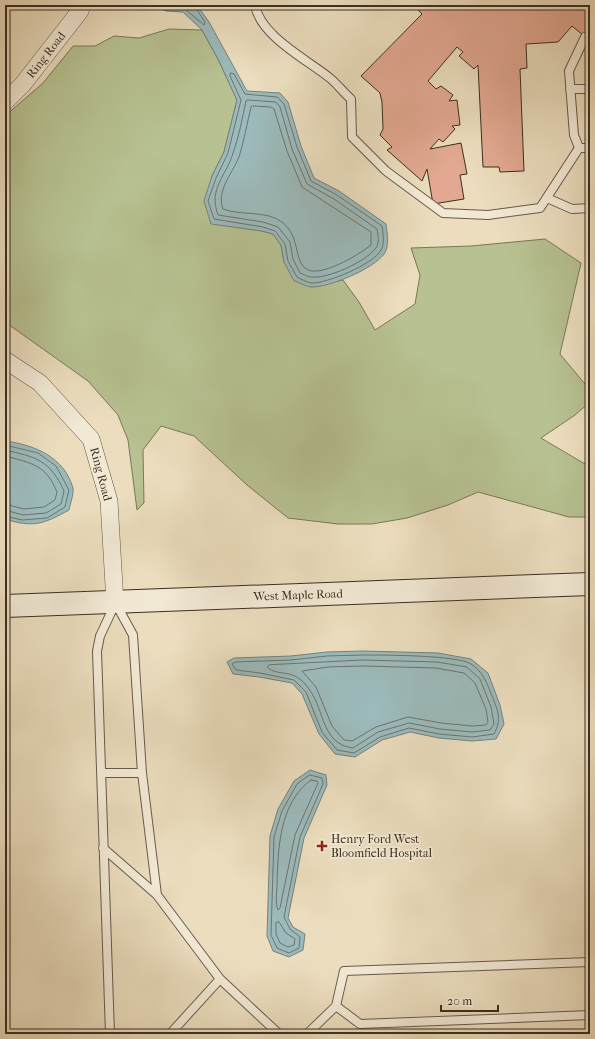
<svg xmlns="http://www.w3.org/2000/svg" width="595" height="1039" font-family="'IM FELL French Canon',serif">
<rect width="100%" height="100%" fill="#ebddbe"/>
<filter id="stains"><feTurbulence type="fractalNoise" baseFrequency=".005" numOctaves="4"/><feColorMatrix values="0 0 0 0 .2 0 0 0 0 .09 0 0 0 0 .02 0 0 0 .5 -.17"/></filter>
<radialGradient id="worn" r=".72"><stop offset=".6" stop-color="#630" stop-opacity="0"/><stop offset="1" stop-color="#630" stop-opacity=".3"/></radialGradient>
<path fill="#b7c191" stroke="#797858" d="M169,29L202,30L218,59L237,100L224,152L212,176L211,223L262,231L273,234L281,245L284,262L311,287L343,280L359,302L375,330L415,304L420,275L411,248L471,246L545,239L581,263L560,354L590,390V402L575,415L541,438L590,467V517H569L478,492L448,505L407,518L372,524H338L288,518L247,485L194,436L161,426L143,450L144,503L137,510L128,440L118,415L88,381L5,322V116L43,83L73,46H95L114,36L139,38Z"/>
<path fill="#9cbabb" stroke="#75827d" d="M151,5H197L209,22L247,91L280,93L288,102L301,146L314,178L339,191L386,224C387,233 390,246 384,254C373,269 330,287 312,287C306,287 299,282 294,281L284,262L281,245L273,234L262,231L211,224L204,201L212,176L224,152L237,100L218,59L202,30L183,12L166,11Z
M5,441C35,445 64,457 73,488C74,494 70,504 69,510C44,524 33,528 5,519Z
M363,651L438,653L471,659L488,673L500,705L504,724L496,739L472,741L439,738L410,732L382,740L355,757L335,754L319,734L302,694L292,683L259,677L233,674L227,662L234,658L291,656L327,652Z
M310,770L326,775L327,785L304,838L288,918L293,927L305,934L303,950L289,957L273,951L267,936L270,836L278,809L294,781Z"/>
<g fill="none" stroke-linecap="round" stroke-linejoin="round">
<path stroke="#6c746e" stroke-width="1" d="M162,5L185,9L204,25L205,22L194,5
M231,73L234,74L245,94L277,97L284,104L297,147L311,181L337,195L382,226C383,234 385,243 381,250C374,264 326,284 311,283C307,282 300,279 297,277L288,261L285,244L275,231L263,227L214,219L208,201L216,178L228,153L241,100L230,76Z
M248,100L276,102L280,107L292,149L307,184L334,199L377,229C378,235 380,244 375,249C365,262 328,279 311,277C308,277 303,274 300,273L293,259L290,242L278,227L263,222L218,215C208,188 226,177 233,153C239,137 242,119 246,101Z
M253,106L271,107L274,109L287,151L302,187L371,232V245C360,254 318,280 305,268C294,259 300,236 282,222C266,210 241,216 223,209C216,191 232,174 239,157C244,141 247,124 251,107Z
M5,445L38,453L56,466L69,490L65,507L47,518L22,520L5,516
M5,450C36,457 50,460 64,491L61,504L46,513L23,515L5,510
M5,456C32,463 46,465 57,492L55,500L44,507L24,509L5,504
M363,655C383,655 457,655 471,664C483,672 487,683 492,696C498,711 502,719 494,734L472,737L439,734L409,728L380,737L354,753L337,750L322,732L306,692L294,680L260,673L236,670L232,664L235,662L291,660L327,656Z
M363,660L437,662L467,667L480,679L491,707L494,724L490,730L472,732L440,729L409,723L378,732L353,748C321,744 325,710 309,689C293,666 279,678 267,667L269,665Z
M363,666L436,668L464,673L475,683L486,709L488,722L486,725L472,726L441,723L408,717L376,727L352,741L344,740L332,726L316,687L302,671L328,667Z
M310,775L322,778L323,784L300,837L284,917L290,929L300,937L299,948L289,953L277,948L271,935L274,837L282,811L297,784Z
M311,780L317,781L318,783L295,835L280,908L278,910C275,904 277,892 277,885C278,849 279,803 311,780Z
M279,922L286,933L295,939L294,945L288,947L280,943L276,934V923Z"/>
</g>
<path fill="#e2a891" stroke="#3b2f20" d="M413,5H590L586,11L590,14V41L572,26L558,42L526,44L527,68L520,69L524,171L500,172L499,167H483L478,65L474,69L459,56L463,52L457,47L428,81L436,89L441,86L453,95L449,101L457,100L460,125L452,126L455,129L443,142L439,139L430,149L461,143L467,174L460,175L464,199L433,204L427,169L422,181L387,150L392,147L380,135L383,129L382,102L380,93L361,76L422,14Z"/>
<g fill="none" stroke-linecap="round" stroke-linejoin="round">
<defs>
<path id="service" d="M255,5C260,36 308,60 331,79C338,85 344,93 351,99L352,137L386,171L443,213L488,215L540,208L579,148L574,135L569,71L585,37
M570,89H590
M579,148H590
M547,198L572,209L590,208
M116,604L133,635L142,773L157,895
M102,773H142
M103,848L157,895L220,979L279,1034
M336,1006L360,1024L590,1015
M110,1034L97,651L100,636L115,604
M170,1034L220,979
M307,1034L336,1006L344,971L590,962"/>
<path id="minor" d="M5,102L23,84L80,11L82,5
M5,360L40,383L91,439L109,501L115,603"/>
<path id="secondary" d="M5,606L590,584"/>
</defs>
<use href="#service" stroke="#675a48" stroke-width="10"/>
<use href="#minor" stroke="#675a48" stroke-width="18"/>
<use href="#secondary" stroke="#3b2f20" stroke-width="24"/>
<use href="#service" stroke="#f2e9d5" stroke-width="8"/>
<use href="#minor" stroke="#f2e9d5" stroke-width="17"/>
<use href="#secondary" stroke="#f2e9d5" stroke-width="22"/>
</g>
<path fill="#8f2418" stroke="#f2e9d5" stroke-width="1.5" d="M320 840h4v4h4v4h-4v4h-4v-4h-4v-4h4z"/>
<g text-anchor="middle" stroke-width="3.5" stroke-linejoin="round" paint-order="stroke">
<g font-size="12" fill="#3b2f20" stroke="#f2e9d5">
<text transform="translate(46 55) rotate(-52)" y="4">Ring Road</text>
<text transform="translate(101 474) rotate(75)" y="4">Ring Road</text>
<text transform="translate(298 595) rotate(-2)" y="4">West Maple Road</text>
</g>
<g font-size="12" fill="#3b2f20" stroke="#f2e9d5" text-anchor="start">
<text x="331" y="843">Henry Ford West<tspan x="331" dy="14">Bloomfield Hospital</tspan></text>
</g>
</g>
<rect width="595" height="1039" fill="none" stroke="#ebddbe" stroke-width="20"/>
<rect x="6" y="6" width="583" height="1027" fill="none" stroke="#3b2f20" stroke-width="2"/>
<rect x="10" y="10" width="575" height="1019" fill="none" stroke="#3b2f20"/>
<path d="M441 1005v6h57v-6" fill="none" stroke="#3b2f20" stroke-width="2"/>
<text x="447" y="1005" font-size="12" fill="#3b2f20" stroke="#f2e9d5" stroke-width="3" paint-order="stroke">20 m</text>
<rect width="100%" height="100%" filter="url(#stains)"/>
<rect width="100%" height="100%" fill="url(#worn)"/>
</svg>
